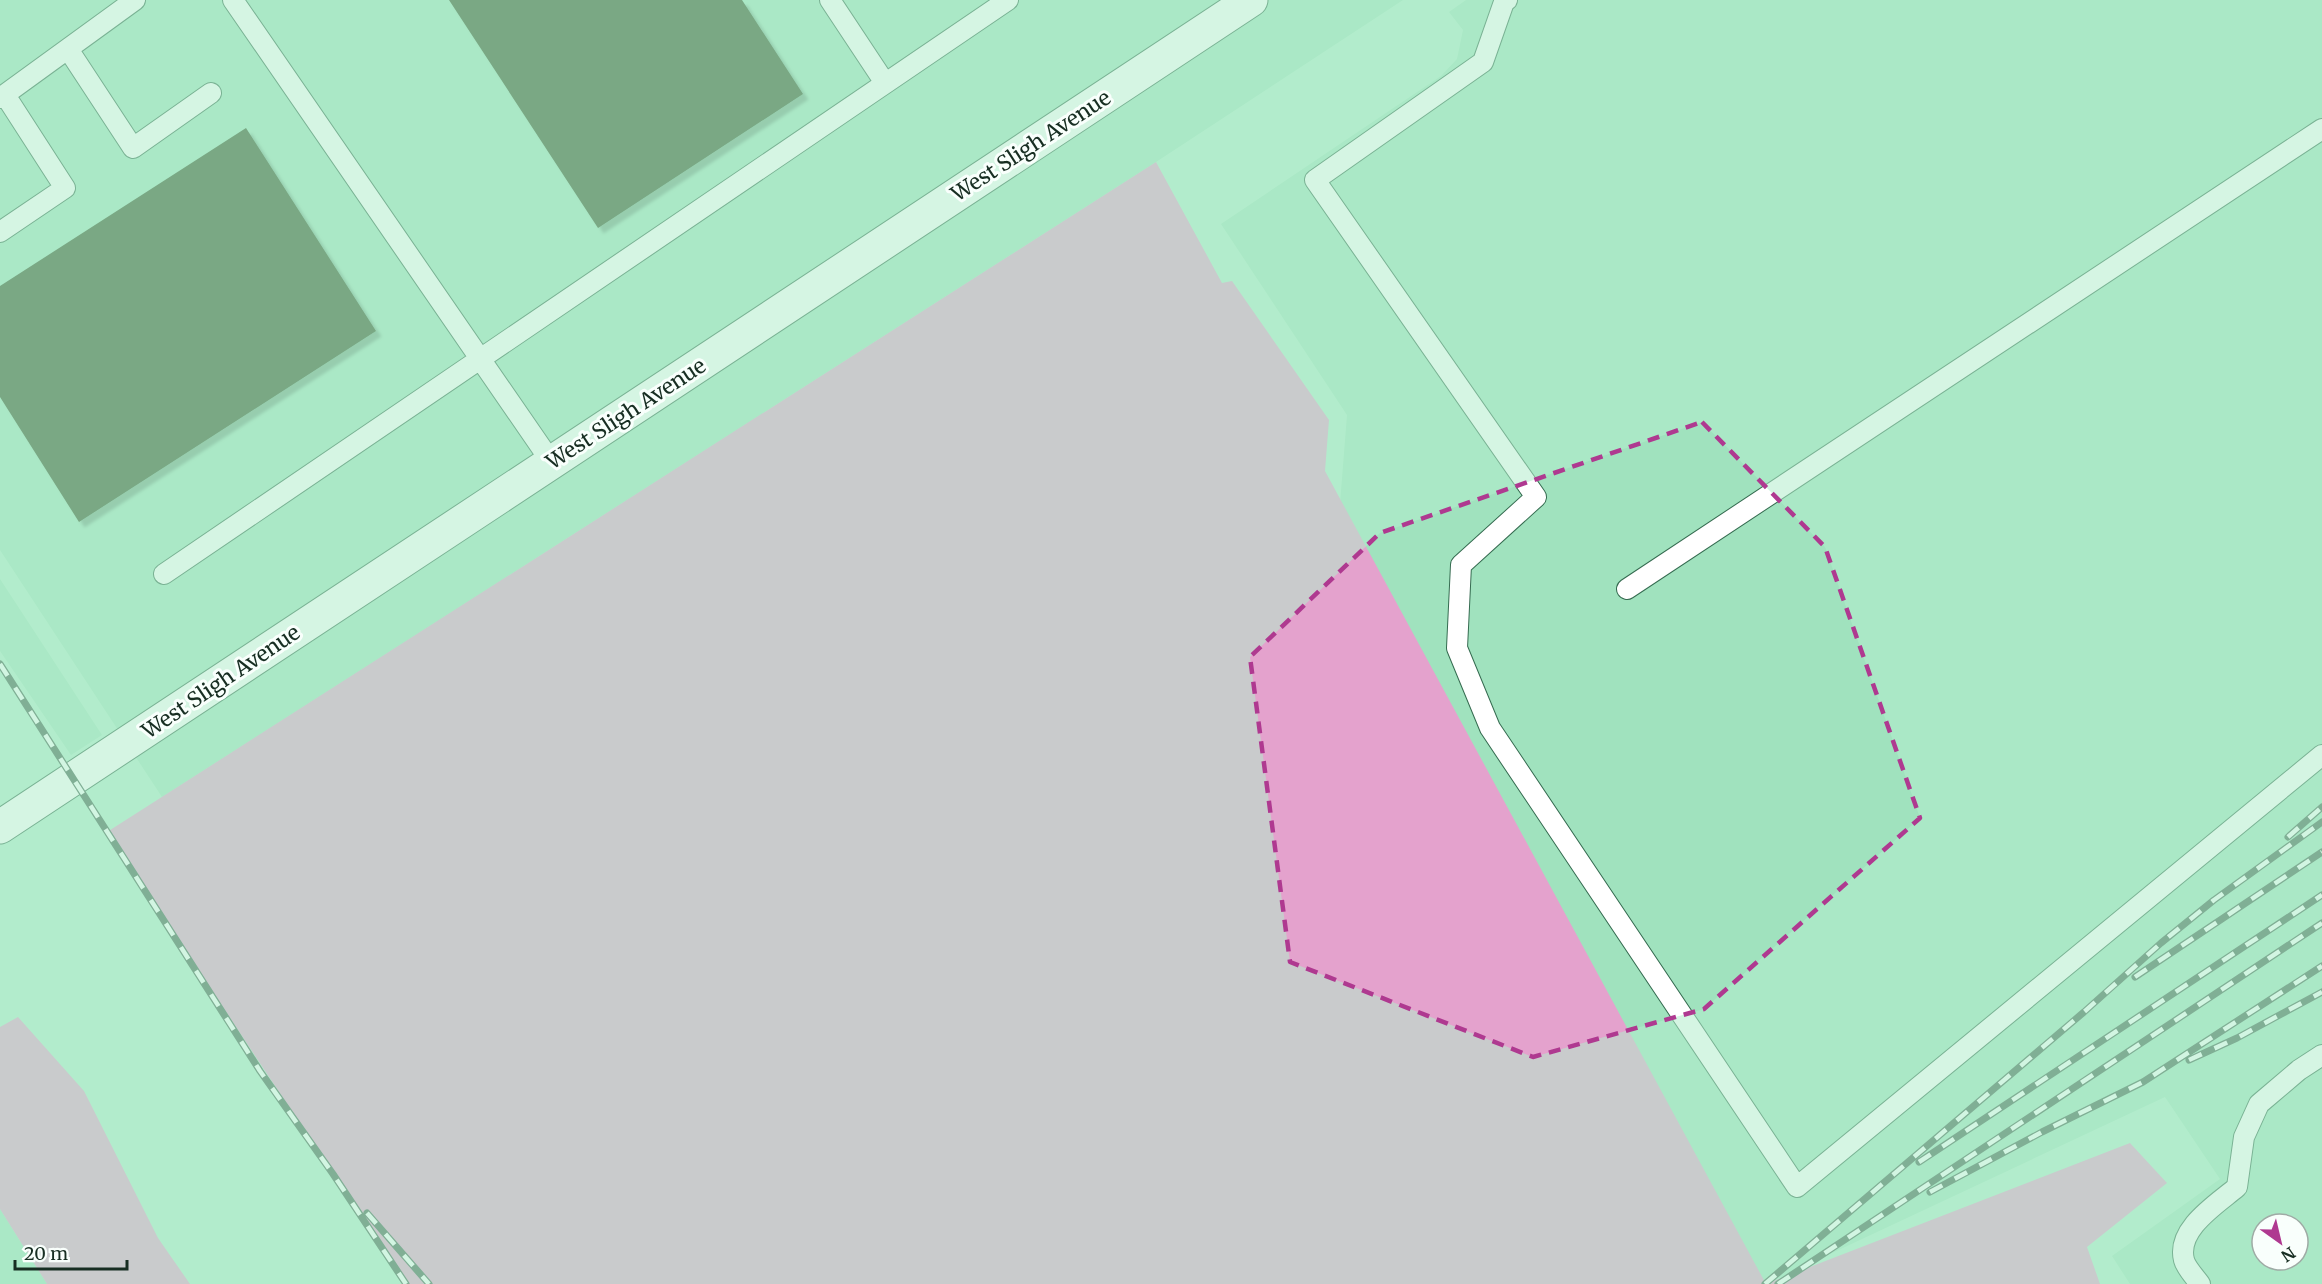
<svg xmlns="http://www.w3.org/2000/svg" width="2322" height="1284" font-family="Merriweather,serif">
<defs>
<filter id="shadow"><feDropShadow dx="5.5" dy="5.5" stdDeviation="1.5" flood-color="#0004"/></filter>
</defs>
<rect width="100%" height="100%" fill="#b2eccc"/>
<path fill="#a0e2be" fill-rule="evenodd" d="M0,0H1403L1156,162L162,797L0,550Z
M1466,0H2322V1284H2130L2112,1256L2220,1179L2165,1097L1766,1284L1329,643L1347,415L1221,224L1441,76L1457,59L1463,30L1449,12ZM2262,1224H2298V1260H2262Z
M0,579L102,735L71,755L0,651Z
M0,1209L47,1284H0Z"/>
<path fill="#e4a2cd" d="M1156,162L1222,283L1232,281L1329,420L1325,471L1766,1284L2130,1143L2167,1183L2087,1247L2100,1284H406L107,832Z
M18,1017L84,1091L158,1238L190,1284H47L0,1209V1027Z"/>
<path fill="#35552e" filter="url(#shadow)" d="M449,0H742L803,94L598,228Z
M246,128L376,331L79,522L0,397V286Z"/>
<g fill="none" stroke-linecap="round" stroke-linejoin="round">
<defs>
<path id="service" d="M233,0L552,463
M830,0L885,83
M1507,0L1504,2L1483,62L1315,180L1536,497L1461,565L1457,648L1490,728L1797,1187L2322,755
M68,49L133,148L211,93
M0,98L135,0
M0,232L65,188L5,95
M164,574L1008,0
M1627,589L2322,129
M2200,1284C2195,1277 2186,1268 2184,1260C2176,1229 2217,1204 2237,1187L2244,1137L2259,1104L2299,1070L2322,1055"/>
<path id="secondary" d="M0,827L1251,0"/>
</defs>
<use href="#service" stroke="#356b50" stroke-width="22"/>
<use href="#secondary" stroke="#356b50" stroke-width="35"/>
<use href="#service" stroke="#fff" stroke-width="20"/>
<use href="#secondary" stroke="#fff" stroke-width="33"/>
<defs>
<path id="rail" d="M0,664L260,1071L333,1174L406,1284
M2288,837L2322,807
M2135,977L2322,852
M2189,1060L2237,1038L2322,992
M1919,1162L2322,895
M1930,1192L2042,1132L2143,1082L2322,966
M367,1213L429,1284
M1765,1284L2084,1012L2161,943L2214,900L2322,822
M1778,1284L2322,923"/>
</defs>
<use href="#rail" stroke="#436453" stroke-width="7"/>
<use href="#rail" stroke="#f9fffc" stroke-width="4.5" stroke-dasharray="14" stroke-linecap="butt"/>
</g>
<path d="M0 0H2322V1284H0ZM1702,422L1825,547L1920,818L1704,1009L1533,1057L1290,962L1250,657L1380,533Z" fill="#b2eccc" fill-opacity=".55" fill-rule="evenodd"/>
<path fill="none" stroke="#af3990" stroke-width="4.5" stroke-dasharray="12 8" stroke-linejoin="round" d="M1702,422L1825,547L1920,818L1704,1009L1533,1057L1290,962L1250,657L1380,533Z"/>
<g text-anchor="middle" stroke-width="6" stroke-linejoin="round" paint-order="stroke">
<g font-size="21" fill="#172e22" stroke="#f9fffc">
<text transform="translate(1031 146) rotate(-33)" y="7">West Sligh Avenue</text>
<text transform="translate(626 414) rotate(-33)" y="7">West Sligh Avenue</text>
<text transform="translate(221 682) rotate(-34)" y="7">West Sligh Avenue</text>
</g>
</g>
<g transform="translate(2280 1242) rotate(146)"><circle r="28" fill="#f9fffc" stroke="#9faba5" stroke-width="1.5"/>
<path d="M0-4.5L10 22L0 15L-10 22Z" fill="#af3990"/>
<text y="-9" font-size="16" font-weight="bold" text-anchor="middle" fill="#172e22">N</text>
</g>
<path d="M15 1260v9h112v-9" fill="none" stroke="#172e22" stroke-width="3"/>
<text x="24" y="1260" font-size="18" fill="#172e22" stroke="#f9fffc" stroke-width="4.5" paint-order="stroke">20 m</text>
</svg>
